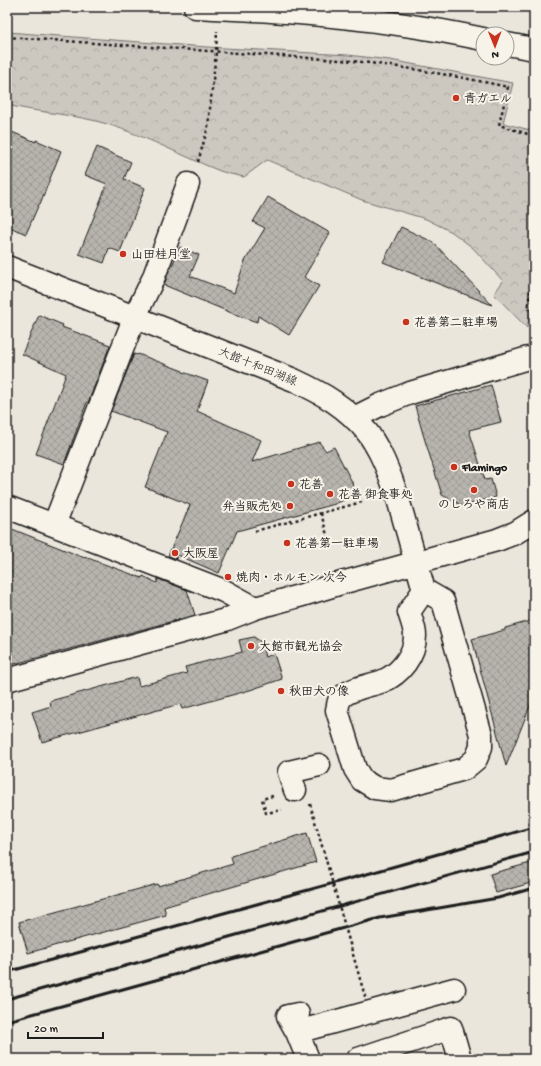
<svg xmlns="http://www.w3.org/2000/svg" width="541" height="1066" font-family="'Gochi Hand','Klee One',sans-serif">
<defs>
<pattern id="forest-crowns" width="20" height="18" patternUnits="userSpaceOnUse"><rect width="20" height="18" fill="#ccc8c0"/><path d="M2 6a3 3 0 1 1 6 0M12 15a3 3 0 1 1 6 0" fill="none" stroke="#afaba4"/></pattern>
<pattern id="building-cross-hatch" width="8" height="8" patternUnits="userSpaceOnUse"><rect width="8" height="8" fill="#b6b4ac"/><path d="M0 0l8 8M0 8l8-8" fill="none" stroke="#9c9a93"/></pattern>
</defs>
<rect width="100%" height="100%" fill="#eae6dc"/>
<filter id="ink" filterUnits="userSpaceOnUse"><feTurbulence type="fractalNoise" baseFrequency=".025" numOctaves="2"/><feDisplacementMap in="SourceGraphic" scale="8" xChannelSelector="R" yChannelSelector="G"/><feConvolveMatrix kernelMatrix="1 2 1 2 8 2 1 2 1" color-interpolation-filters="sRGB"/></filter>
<g filter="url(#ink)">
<path fill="url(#forest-crowns)" stroke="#74726e" d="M7,32L207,47L348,55L390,60L513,83L503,123L534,131V294L527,328L494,294L503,281L473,248L452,232L426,219L362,200L267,160L244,177C236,175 228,174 220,171C182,156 146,136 107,124C74,114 40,113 7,105Z"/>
<path fill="url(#building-cross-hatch)" stroke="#1c1c1c" d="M7,130L36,142V140L61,151L40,204H39L26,234L7,226Z
M97,147L131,162L124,179L145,188L120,252L109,248L104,263L79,254L107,184L85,175Z
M268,197L330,233L304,277L319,286L289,335L258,316L257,322L234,314L164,285L170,268H171L180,247L199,255L190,276L234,293L245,261L265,228L253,222Z
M401,227L433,242L492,305L383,262Z
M39,315L63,325L62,327L110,345L88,403L87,402L64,464L36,454L66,374L22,354Z
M134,354L137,355L138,354L183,371V372L208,381L197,411L261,440L252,462L319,442L326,451L334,447L352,482L353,487L351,492L346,499L335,504L237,531L219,573L175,554L177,559L168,556L190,505L145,487L167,432L111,411Z
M491,385L501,422L469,430L485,480L491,479L496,497L463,506L442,495L423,434L415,406Z
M7,527L85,558V557L142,578L143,576L157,583L158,579L187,590L195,615L7,666Z
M534,620V696L506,766L472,639L505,630V628Z
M254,637L261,642L265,657L274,654L282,679L250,690L182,709L180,704L42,742L32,712L51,706L50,701L137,677L139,686L187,673L185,667L242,652L239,640Z
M307,833L316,862L164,907L166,915L28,953L19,922L157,884L158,886L233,864L231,856Z
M534,862V882L496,893L490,874Z"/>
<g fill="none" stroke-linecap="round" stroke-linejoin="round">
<defs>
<path id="street" d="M354,418L380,405L410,393L528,358
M7,507L224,591L255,608
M54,525L135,316L153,279L188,184
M295,790L289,772L319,765
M297,1032L288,1016L298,1014
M308,1059L297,1032L454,989
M358,1059L451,1028L460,1059"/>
<path id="secondary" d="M195,7C230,9 265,10 299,13C361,18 422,26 483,39
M507,44L534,49
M416,562L424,590L443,601L481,735V747L476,759L464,769L391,790L375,788L362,780L355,769L337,710C338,707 338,703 339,701C346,688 371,686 383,681C400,674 415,655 415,636C415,628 411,619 409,612L424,590
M7,680L225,620L255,608L299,596L345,582L497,540L515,533L534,521"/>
<path id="primary" d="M7,267L294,380C322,393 347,407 367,432C372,438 376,446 380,453C397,487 405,526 416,562"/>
</defs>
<use href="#street" stroke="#1c1c1c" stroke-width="25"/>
<use href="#secondary" stroke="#1c1c1c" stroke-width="25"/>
<use href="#primary" stroke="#1c1c1c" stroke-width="25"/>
<path stroke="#1c1c1c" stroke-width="2.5" stroke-dasharray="3 3" stroke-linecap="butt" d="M7,37L353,61C405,67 457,76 508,87L499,125L534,136
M198,162L208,127L216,52L217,31
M534,273L528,305L534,316
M321,513L328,539
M255,531L362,502
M273,796L262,799L266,813L282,810"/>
<use href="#street" stroke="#f7f3e8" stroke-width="22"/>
<use href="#secondary" stroke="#f7f3e8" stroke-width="22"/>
<use href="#primary" stroke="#f7f3e8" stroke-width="22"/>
<path stroke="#1c1c1c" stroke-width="3" d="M7,972L367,874L534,827
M7,999L534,852
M7,1021L380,918L498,898L534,888"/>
<path stroke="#1c1c1c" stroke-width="2.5" stroke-dasharray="3 3" stroke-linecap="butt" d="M310,804L366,1000"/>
</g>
</g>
<g fill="#c8321e" stroke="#f7f3e8" stroke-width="1.5">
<circle cx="456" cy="98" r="4"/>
<circle cx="123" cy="254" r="4"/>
<circle cx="406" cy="322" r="4"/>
<circle cx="454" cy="467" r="4"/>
<circle cx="291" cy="484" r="4"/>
<circle cx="474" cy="490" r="4"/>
<circle cx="330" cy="494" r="4"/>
<circle cx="290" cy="506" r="4"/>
<circle cx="287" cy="543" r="4"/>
<circle cx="175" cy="553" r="4"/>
<circle cx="228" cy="577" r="4"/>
<circle cx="251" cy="646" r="4"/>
<circle cx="281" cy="691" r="4"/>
</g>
<g text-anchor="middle" stroke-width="4" stroke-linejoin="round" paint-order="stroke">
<g font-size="12" font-weight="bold" fill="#1c1c1c" stroke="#f7f3e8" text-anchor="start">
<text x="464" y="102">青ガエル</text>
<text x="131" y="258">山田桂月堂</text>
<text x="414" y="326">花善第二駐車場</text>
<text x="462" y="471">Flamingo</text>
<text x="299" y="488">花善</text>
<text x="338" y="498">花善 御食事処</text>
<text x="474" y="508" text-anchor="middle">のしろや商店</text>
<text x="282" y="510" text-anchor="end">弁当販売処</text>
<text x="295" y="547">花善第一駐車場</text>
<text x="183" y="557">大阪屋</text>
<text x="236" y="581">焼肉・ホルモン 次今</text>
<text x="259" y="650">大館市観光協会</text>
<text x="289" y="695">秋田犬の像</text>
</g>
<g font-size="12" fill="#1c1c1c" stroke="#f7f3e8">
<text transform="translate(258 366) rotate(22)" y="4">大館十和田湖線</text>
</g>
</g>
<rect width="541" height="1066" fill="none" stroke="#f7f3e8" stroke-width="24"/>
<rect x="12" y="12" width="517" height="1042" fill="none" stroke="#1c1c1c" stroke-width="1.5" filter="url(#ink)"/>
<g transform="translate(495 46) rotate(179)"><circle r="19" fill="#f7f3e8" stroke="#9f9d96"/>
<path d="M0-3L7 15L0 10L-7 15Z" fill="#c8321e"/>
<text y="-6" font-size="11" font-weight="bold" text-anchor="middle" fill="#1c1c1c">N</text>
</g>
<path d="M28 1032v6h75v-6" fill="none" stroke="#1c1c1c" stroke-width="2"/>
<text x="34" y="1032" font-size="12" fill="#1c1c1c" stroke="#f7f3e8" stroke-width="3" paint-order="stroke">20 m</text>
</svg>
